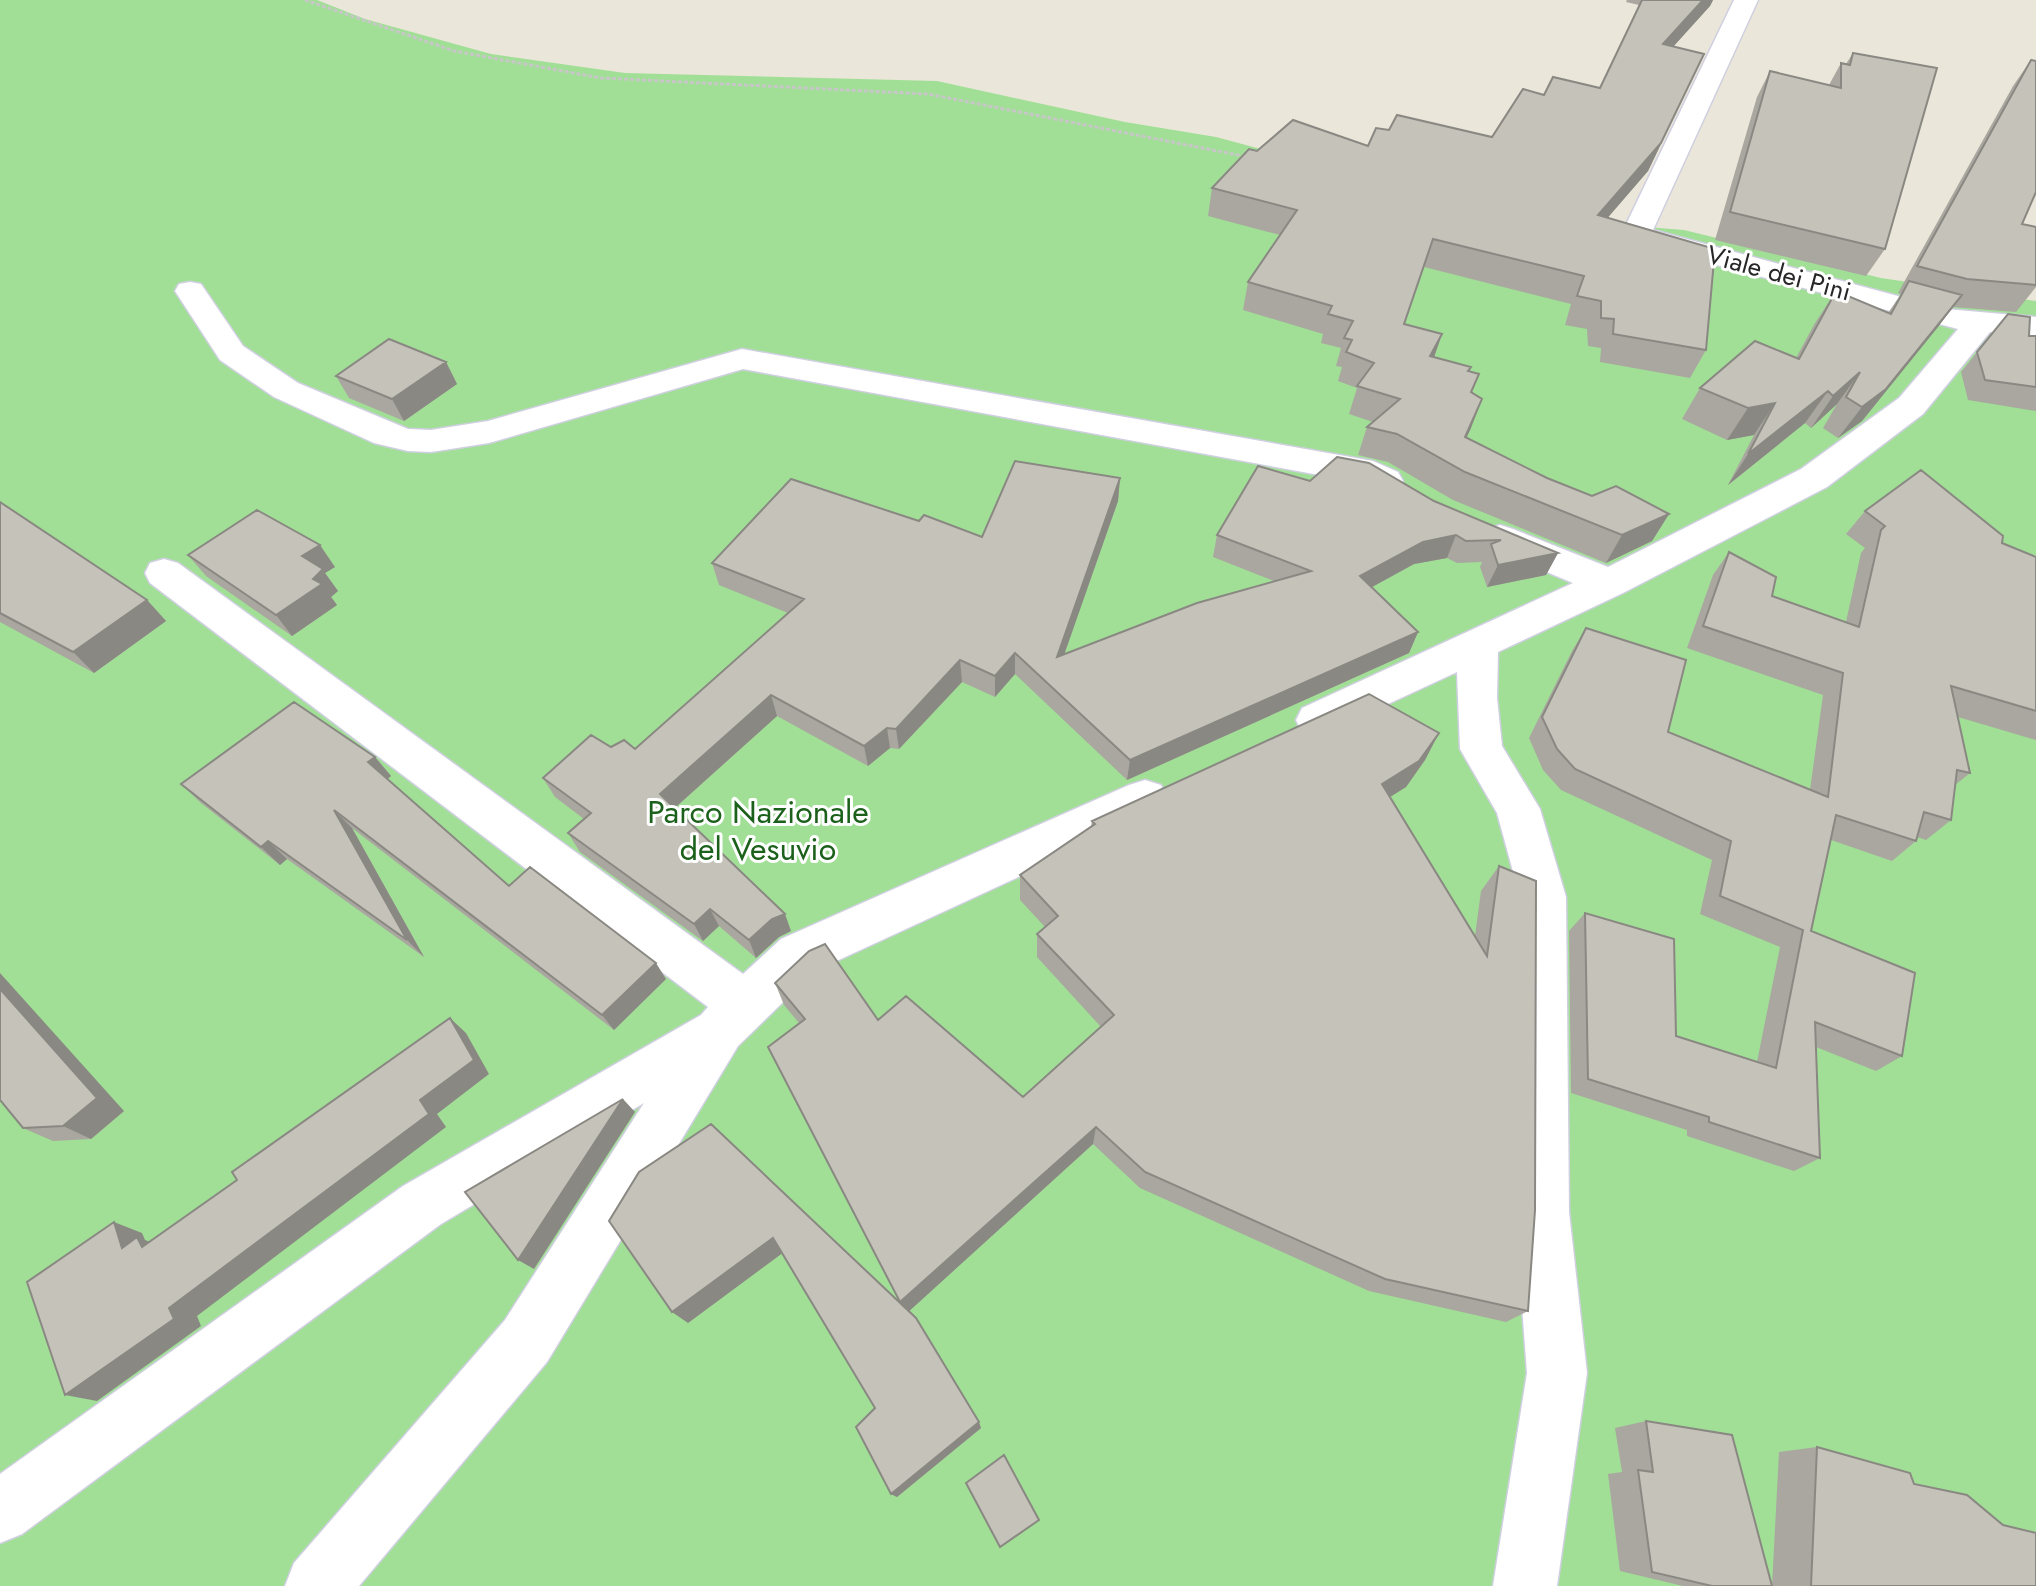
<svg xmlns="http://www.w3.org/2000/svg" width="2036" height="1586" font-family="Jost,sans-serif">
<rect width="100%" height="100%" fill="#eae6d9"/>
<path fill="#a1df97" d="M0,0H317L365,19L491,54L625,73L937,81L1125,122L1216,137L1510,216L1684,230L1881,278L2036,301V1586H0Z"/>
<g fill="none" stroke-linecap="round" stroke-linejoin="round">
<defs>
<path id="minor" d="M1734,0H1758L1653,230L1946,309L2036,317V337L1990,332L1923,414L1827,487L1623,593L1498,652L1497,698L1502,746L1540,809L1566,897L1569,1212L1587,1373L1557,1586H1493L1527,1373L1515,1212L1520,897L1497,813L1460,749L1457,672L1317,737L1302,732L1296,720L1302,708L1573,583L1487,547L1481,538L1487,529L1500,525L1513,529L1608,567L1801,469L1899,398L1958,329L1626,241L1621,235Z
M190,282L201,284L243,346L298,383L408,429L431,430L488,421L742,349L1373,461L1398,472L1403,481L1398,490L1385,493L1363,483L743,369L489,443L431,452L408,451L374,443L274,397L220,360L175,291L179,284Z
M164,559L178,563L743,974L781,939L1129,785L1145,780L1161,785L1167,798L1161,811L815,971L738,1046L547,1362L359,1586H285L294,1563L505,1320L644,1103L441,1224L22,1534L0,1543V1474L403,1186L701,1015L708,1007L150,583L145,573L150,563Z"/>
</defs>
<use href="#minor" stroke="#cfcfe0" stroke-width="3"/>
<path stroke="#c7c7c7" stroke-width="3" stroke-dasharray="4 2" stroke-linecap="butt" d="M305,0L454,51L601,78L928,94L1248,157"/>
<use href="#minor" fill="#fff" fill-rule="evenodd"/>
</g>
<path fill="#a9a79f" d="M1627,0H1713L1710,6L1673,47L1704,54L1648,171L1608,217L1706,350L1690,378L1600,362L1601,348L1588,346L1587,329L1565,325L1571,304L1424,267L1405,324L1442,334L1434,357L1471,367L1469,371L1479,374L1472,393L1471,428L1466,437L1547,478L1592,496L1669,514L1652,541L1606,563L1453,500L1388,462L1358,455L1367,427L1373,422L1349,414L1357,388L1338,381L1342,367L1336,366L1341,348L1321,343L1323,334L1243,310L1248,282L1280,235L1208,216L1212,188L1257,151L1368,146L1492,137L1544,95L1600,88L1639,5L1626,2Z
M1853,53L1885,249L1866,276L1715,240L1757,97L1770,71L1829,85L1841,63L1846,64Z
M2031,60L2022,224L2036,227V287L2016,312L1953,307L1862,421L1838,438L1823,428L1837,404L1811,428L1805,423L1728,485L1754,435L1727,440L1682,419L1700,388L1796,358L1815,323L1836,291L1888,313L1901,294L1898,293L2013,86Z
M2008,314L2029,336H2036V411L1968,400L1961,372Z
M446,362L457,384L404,421L349,398L336,376Z
M1120,478L1118,501L1064,654L1274,581L1213,557L1217,535L1310,481L1434,501L1558,553L1546,575L1487,587L1480,567L1482,562L1457,563L1447,558L1414,564L1372,587L1418,632L1409,653L1127,780L1015,674L995,697L962,682L899,749L890,748L868,766L777,716L675,808L791,931L779,937L756,958L719,926L703,941L580,852L568,833L584,819L555,797L543,778L611,747L635,749L788,613L719,585L712,563L919,521L982,537Z
M0,502L147,600L166,621L94,673L0,622Z
M1865,511L2002,543L2036,557V740L1958,717L1970,773L1955,785L1951,820L1926,840L1917,837L1916,841L1892,861L1831,840L1811,931L1902,1056L1876,1071L1816,1047L1820,1158L1794,1171L1687,1136V1130L1571,1093L1569,931L1585,913L1676,1036L1757,1062L1780,947L1700,914L1712,860L1561,790L1543,770L1529,738L1572,651L1586,628L1668,732L1810,790L1823,695L1687,648L1713,575L1729,552L1772,596L1846,622L1861,553L1865,548L1846,534Z
M188,555L335,567L325,573L338,591L331,597L337,605L292,636L206,576Z
M1439,733L1425,760L1406,787L1390,797L1475,936L1481,891L1499,866L1528,1311L1506,1322L1369,1291L1140,1188L1093,1144L909,1311L981,1428L897,1497L891,1494L875,1408L782,1253L688,1323L639,1172L900,1302L799,1023L784,1005L775,983L878,1020L1023,1097L1101,1027L1037,957V934L1045,927L1020,900V875L1091,826L1092,821Z
M375,757L391,776L387,779L509,886L666,979L614,1030L352,828L424,957L287,859L280,865L201,803L181,784Z
M124,1111L91,1139L53,1141L23,1128Z
M1646,1421L1772,1586L1779,1452L1817,1447L1914,1484L2036,1586H1683L1620,1571L1608,1474L1622,1472L1615,1428Z"/>
<path fill="#8a8882" d="M1703,0H1713L1710,6L1651,71L1663,44Z
M1704,54L1648,171L1586,243L1598,215Z
M1962,295L1938,327L1862,421L1838,438L1862,407Z
M1442,334L1432,363L1430,356Z
M446,362L457,384L404,421L392,399Z
M1860,372L1837,404L1811,428L1833,396Z
M1828,391L1805,423L1728,485L1748,454Z
M1482,399L1471,428L1454,465L1465,437Z
M1775,403L1754,435L1727,440L1748,408Z
M1120,478L1118,501L1056,678L1057,657Z
M1669,514L1652,541L1606,563L1622,535Z
M1456,535L1447,558L1414,564L1352,598L1360,576L1423,542Z
M320,545L335,567L325,573L338,591L331,597L337,605L292,636L276,615L313,579L302,556Z
M1558,553L1546,575L1487,587L1498,565Z
M147,600L166,621L94,673L73,652Z
M1418,632L1409,653L1127,780L1130,760Z
M1015,653V674L995,697V676Z
M960,660L962,682L899,749L896,729Z
M771,695L777,716L669,813L660,794Z
M887,728L890,748L868,766L864,746Z
M1439,733L1425,760L1406,787L1369,810L1382,784Z
M375,757L391,776L384,782L368,762Z
M334,810L352,828L424,957L407,940Z
M268,841L287,859L280,865L261,847Z
M710,909L719,926L703,941L694,924Z
M785,914L791,931L779,937L756,958L749,940L772,919Z
M656,963L666,979L614,1030L602,1015Z
M0,973L124,1111L91,1139L63,1126L0,989Z
M450,1018L466,1033L489,1074L437,1114L446,1127L197,1316L201,1326L97,1401L65,1395L420,1100Z
M623,1099L635,1112L534,1269L518,1260Z
M1096,1127L1093,1144L906,1314L900,1302Z
M114,1222L142,1233L145,1240L164,1247L122,1248Z
M773,1238L784,1252L688,1323L672,1312Z
M979,1422L981,1428L897,1497L891,1494Z"/>
<path fill="#c5c2b9" stroke="#8a8882" stroke-width="2" d="M1642,0H1703L1663,44L1704,54L1661,143L1598,215L1715,249L1706,350L1613,334L1614,319L1601,318V301L1577,296L1584,276L1433,239L1404,324L1442,334L1430,356L1471,367L1468,371L1479,374L1471,392L1482,399L1465,437L1547,478L1592,496L1616,486L1669,514L1622,535L1465,472L1397,434L1367,427L1400,399L1357,386L1374,363L1346,352L1352,340L1344,338L1353,321L1328,314L1332,306L1248,282L1297,210L1212,188L1249,149L1257,151L1293,120L1368,146L1376,128L1389,130L1397,115L1492,137L1523,89L1544,95L1553,77L1600,88Z
M1853,53L1937,68L1885,249L1730,212L1770,71L1841,88V63L1850,65Z
M2031,60L2036,61V192L2022,224L2036,227V285L1967,279L1917,266Z
M1909,281L1962,295L1886,389L1862,407L1846,397L1860,372L1833,396L1828,391L1748,454L1775,403L1748,408L1700,388L1755,341L1799,359L1836,291L1891,314Z
M2008,314L2030,317L2029,336H2036V387L1985,380L1977,352Z
M389,339L446,362L392,399L336,376Z
M1337,457L1369,463L1434,501L1558,553L1498,565L1491,544L1501,540L1466,541L1456,535L1423,542L1360,576L1418,632L1130,760L1015,653L995,676L960,660L896,729L887,728L864,746L771,695L660,794L785,914L772,919L749,940L710,909L694,924L568,833L591,813L543,778L591,735L611,747L624,740L635,749L804,599L712,563L791,479L919,521L924,515L982,537L1015,461L1120,478L1057,657L1197,603L1311,571L1217,535L1258,466L1310,481Z
M1921,470L2003,536L2002,543L2036,557V711L1951,686L1970,773L1957,770L1951,820L1924,812L1916,841L1836,815L1811,931L1915,973L1902,1056L1815,1022L1820,1158L1709,1122V1117L1588,1079L1585,913L1674,939L1676,1036L1776,1068L1803,930L1720,896L1731,841L1575,769L1557,749L1542,717L1586,628L1686,660L1668,732L1828,797L1843,673L1703,626L1729,552L1776,577L1772,596L1859,627L1881,530L1885,526L1865,511Z
M0,502L147,600L73,652L0,613Z
M257,510L320,545L302,556L323,569L313,579L322,584L276,615L188,555Z
M1369,694L1439,733L1419,761L1382,784L1487,956L1499,866L1536,881L1535,1210L1528,1311L1385,1279L1145,1172L1096,1127L900,1302L768,1047L805,1019L775,983L809,951L825,944L878,1020L906,996L1023,1097L1114,1015L1037,934L1058,916L1020,875L1095,824L1092,821Z
M294,702L375,757L368,762L509,886L530,867L656,963L602,1015L334,810L407,940L268,841L261,847L181,784Z
M0,989L97,1098L63,1126L23,1128L0,1100Z
M450,1018L474,1060L420,1100L429,1114L169,1308L174,1319L65,1395L27,1282L114,1222L122,1248L137,1237L142,1247L237,1180L232,1172Z
M623,1099L518,1260L465,1192Z
M711,1124L916,1318L979,1422L891,1494L856,1427L875,1408L773,1238L672,1312L609,1221L639,1172Z
M1646,1421L1732,1435L1772,1586H1712L1652,1572L1638,1470L1653,1472Z
M1817,1447L1910,1473L1914,1484L1967,1495L2003,1525L2036,1533V1586H1811Z
M1004,1455L1039,1520L1000,1547L966,1483Z"/>
<g text-anchor="middle" stroke-width="6" stroke-linejoin="round" paint-order="stroke">
<g font-size="26" fill="#272727" stroke="#fff">
<text transform="translate(1779 273) rotate(15)" y="9">Viale dei Pini</text>
</g>
<g font-size="32" fill="#1c611b" stroke="#fff">
<text x="758" y="823">Parco Nazionale<tspan x="758" dy="37">del Vesuvio</tspan></text>
</g>
</g>
</svg>
